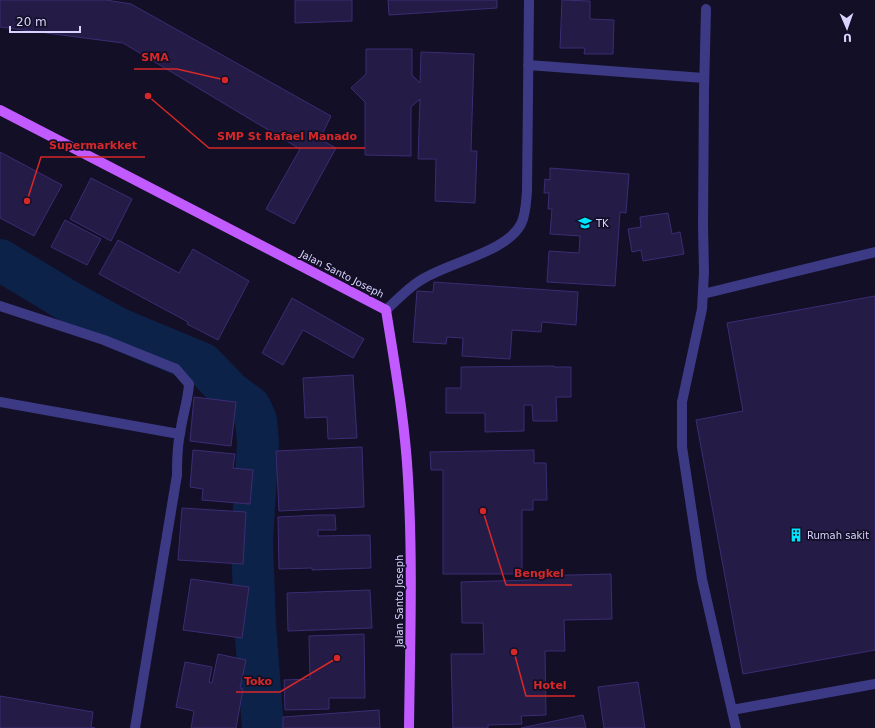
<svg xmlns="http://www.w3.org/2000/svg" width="875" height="728" font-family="'DejaVu Sans',sans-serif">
  <rect width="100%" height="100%" fill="#130f26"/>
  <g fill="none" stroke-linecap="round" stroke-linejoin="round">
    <path stroke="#0c2248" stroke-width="42" d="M0 260 73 304 119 329 203 364 231 393 250 407 256 420 258 443 252 541 255 625 263 728"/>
  </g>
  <path fill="#241b47" stroke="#3b2d73" d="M0 0H106L131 4 331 116 320 139 336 148 294 224 266 209 300 149 123 43 0 27Z
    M295 0H352V21L295 23Z
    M388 0H497V8L389 15Z
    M562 0 590 1V19L614 20 613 54H584L585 48H560Z
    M366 49H412V75L420 83 421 52 474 54 471 151H477L475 203 435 201 436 159H418L420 99 411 107V156L365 155V102L351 88 366 74Z
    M0 152 62 185 34 236 0 218Z
    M550 168 629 174 626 213 620 212 615 286 547 282 549 251 579 253 580 236 550 234 552 209H548L549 193H544L545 179 550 180Z
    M91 178 132 199 111 241 70 219Z
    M668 213 672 234 680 232 684 254 643 261 641 250 632 252 628 229 641 227 640 217Z
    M65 220 101 239 87 265 51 247Z
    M118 240 179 273 193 249 249 281 218 340 187 324 188 322 99 274Z
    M434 282 578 292 576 325 542 322 541 332 512 330 510 359 462 356 463 338 447 337 446 344 413 342 417 291 433 292Z
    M875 296V650L743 674 696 420 743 411 727 323Z
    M292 298 364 339 353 358 303 330 283 365 262 353Z
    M554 366V367H571V397H556L557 421H533L532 405H524V431L485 432V413H446V388H461V367Z
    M353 375 357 438 328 439 327 417 305 418 303 378Z
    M194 397 236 402 231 446 190 441Z
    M362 447 364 507 279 511 276 451Z
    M193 450 235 454 233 468 253 470 250 504 202 500 203 489 190 487Z
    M534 450V463H546L547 500H533V510H522V574H443V470H431L430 452Z
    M182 508 246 512 243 564 178 560Z
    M317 515H335L336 530H318V536L370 535 371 568 312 570V568L279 569 278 517Z
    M611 574 612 619 564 620 565 651H545L546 715 521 716 522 724 488 725V728H453L451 654H484L483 623H462L461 582 531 580V576Z
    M191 579 249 587 242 638 183 630Z
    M370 590 372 628 288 631 287 593Z
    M364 634 365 698H329V709L285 710 284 680 310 679 309 636Z
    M218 654 246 660 240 688 243 689 236 728H191L194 711 176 707 185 662 212 667 209 682 212 683Z
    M638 682 645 728H604L598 687Z
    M0 696 93 712 91 727 95 728H0Z
    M379 710 380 728H283V717Z
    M583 715 586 728H521Z"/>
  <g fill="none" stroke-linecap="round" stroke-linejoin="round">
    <path stroke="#3d3a85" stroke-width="10" d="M706 9 704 91 703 225 704 272 702 309 682 402V447L702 579 736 728
      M528 65 704 78
      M703 294 875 252
      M0 306 104 340 176 369 189 384C188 401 182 417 180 434 177 447 177 461 177 475L135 728
      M386 310C397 300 408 288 421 280 447 263 507 252 521 224 526 214 526 202 527 191L529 0
      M0 402 179 434
      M732 710 875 684"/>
    <path stroke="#c25bff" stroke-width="10" d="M0 110 386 310C395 366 405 422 408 478 413 562 410 645 409 728"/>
  </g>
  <defs>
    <g id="school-bare" transform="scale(1.08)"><path d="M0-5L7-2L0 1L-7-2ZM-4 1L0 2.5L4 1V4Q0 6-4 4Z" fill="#00e5ff" stroke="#130f26" stroke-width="2.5" paint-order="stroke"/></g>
    <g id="building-bare" transform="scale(1.08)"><path d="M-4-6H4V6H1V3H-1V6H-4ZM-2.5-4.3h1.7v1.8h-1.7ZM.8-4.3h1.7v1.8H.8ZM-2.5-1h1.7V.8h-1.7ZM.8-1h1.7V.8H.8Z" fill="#00e5ff" stroke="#130f26" stroke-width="2.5" paint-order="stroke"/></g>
  </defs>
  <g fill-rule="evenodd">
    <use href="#school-bare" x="585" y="223"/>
    <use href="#building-bare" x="796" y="535"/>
  </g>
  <g text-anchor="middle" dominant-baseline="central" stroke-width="3.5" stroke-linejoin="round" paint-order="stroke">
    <g font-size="10" fill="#d9d4ff" stroke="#130f26" text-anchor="start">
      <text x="596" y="223">TK</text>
      <text x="807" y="535">Rumah sakit</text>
    </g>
    <g font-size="10" fill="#d9d4ff" stroke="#130f26">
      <text transform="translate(342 274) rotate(27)">Jalan Santo Joseph</text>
      <text transform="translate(399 601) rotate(-90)">Jalan Santo Joseph</text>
    </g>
  </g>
  <path fill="none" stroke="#d62828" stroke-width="1.5" d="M225 80L177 69H134M148 96L209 148H365M27 201L41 157H145M483 511L506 585H572M337 658L280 692H236M514 652L526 696H575"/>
  <g fill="#d62828" stroke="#130f26" stroke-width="1.5">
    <circle cx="225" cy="80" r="4"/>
    <circle cx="148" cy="96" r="4"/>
    <circle cx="27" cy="201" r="4"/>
    <circle cx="483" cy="511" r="4"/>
    <circle cx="337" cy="658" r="4"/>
    <circle cx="514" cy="652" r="4"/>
  </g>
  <g font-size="11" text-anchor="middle" font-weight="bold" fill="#d62828" stroke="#130f26" stroke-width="3.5" stroke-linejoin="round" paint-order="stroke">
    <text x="155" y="61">SMA</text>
    <text x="287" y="140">SMP St Rafael Manado</text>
    <text x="93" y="149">Supermarkket</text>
    <text x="539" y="577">Bengkel</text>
    <text x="258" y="685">Toko</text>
    <text x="550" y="689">Hotel</text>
  </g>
  <g transform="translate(847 28) rotate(178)" stroke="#130f26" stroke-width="3" paint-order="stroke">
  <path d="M0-3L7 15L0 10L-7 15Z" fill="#d9d4ff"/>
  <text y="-6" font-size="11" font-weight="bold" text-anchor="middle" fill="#d9d4ff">U</text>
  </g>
  <path d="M10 26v6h70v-6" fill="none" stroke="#d9d4ff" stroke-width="2"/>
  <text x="16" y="26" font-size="12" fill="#d9d4ff" stroke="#130f26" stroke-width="3" paint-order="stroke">20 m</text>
</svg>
